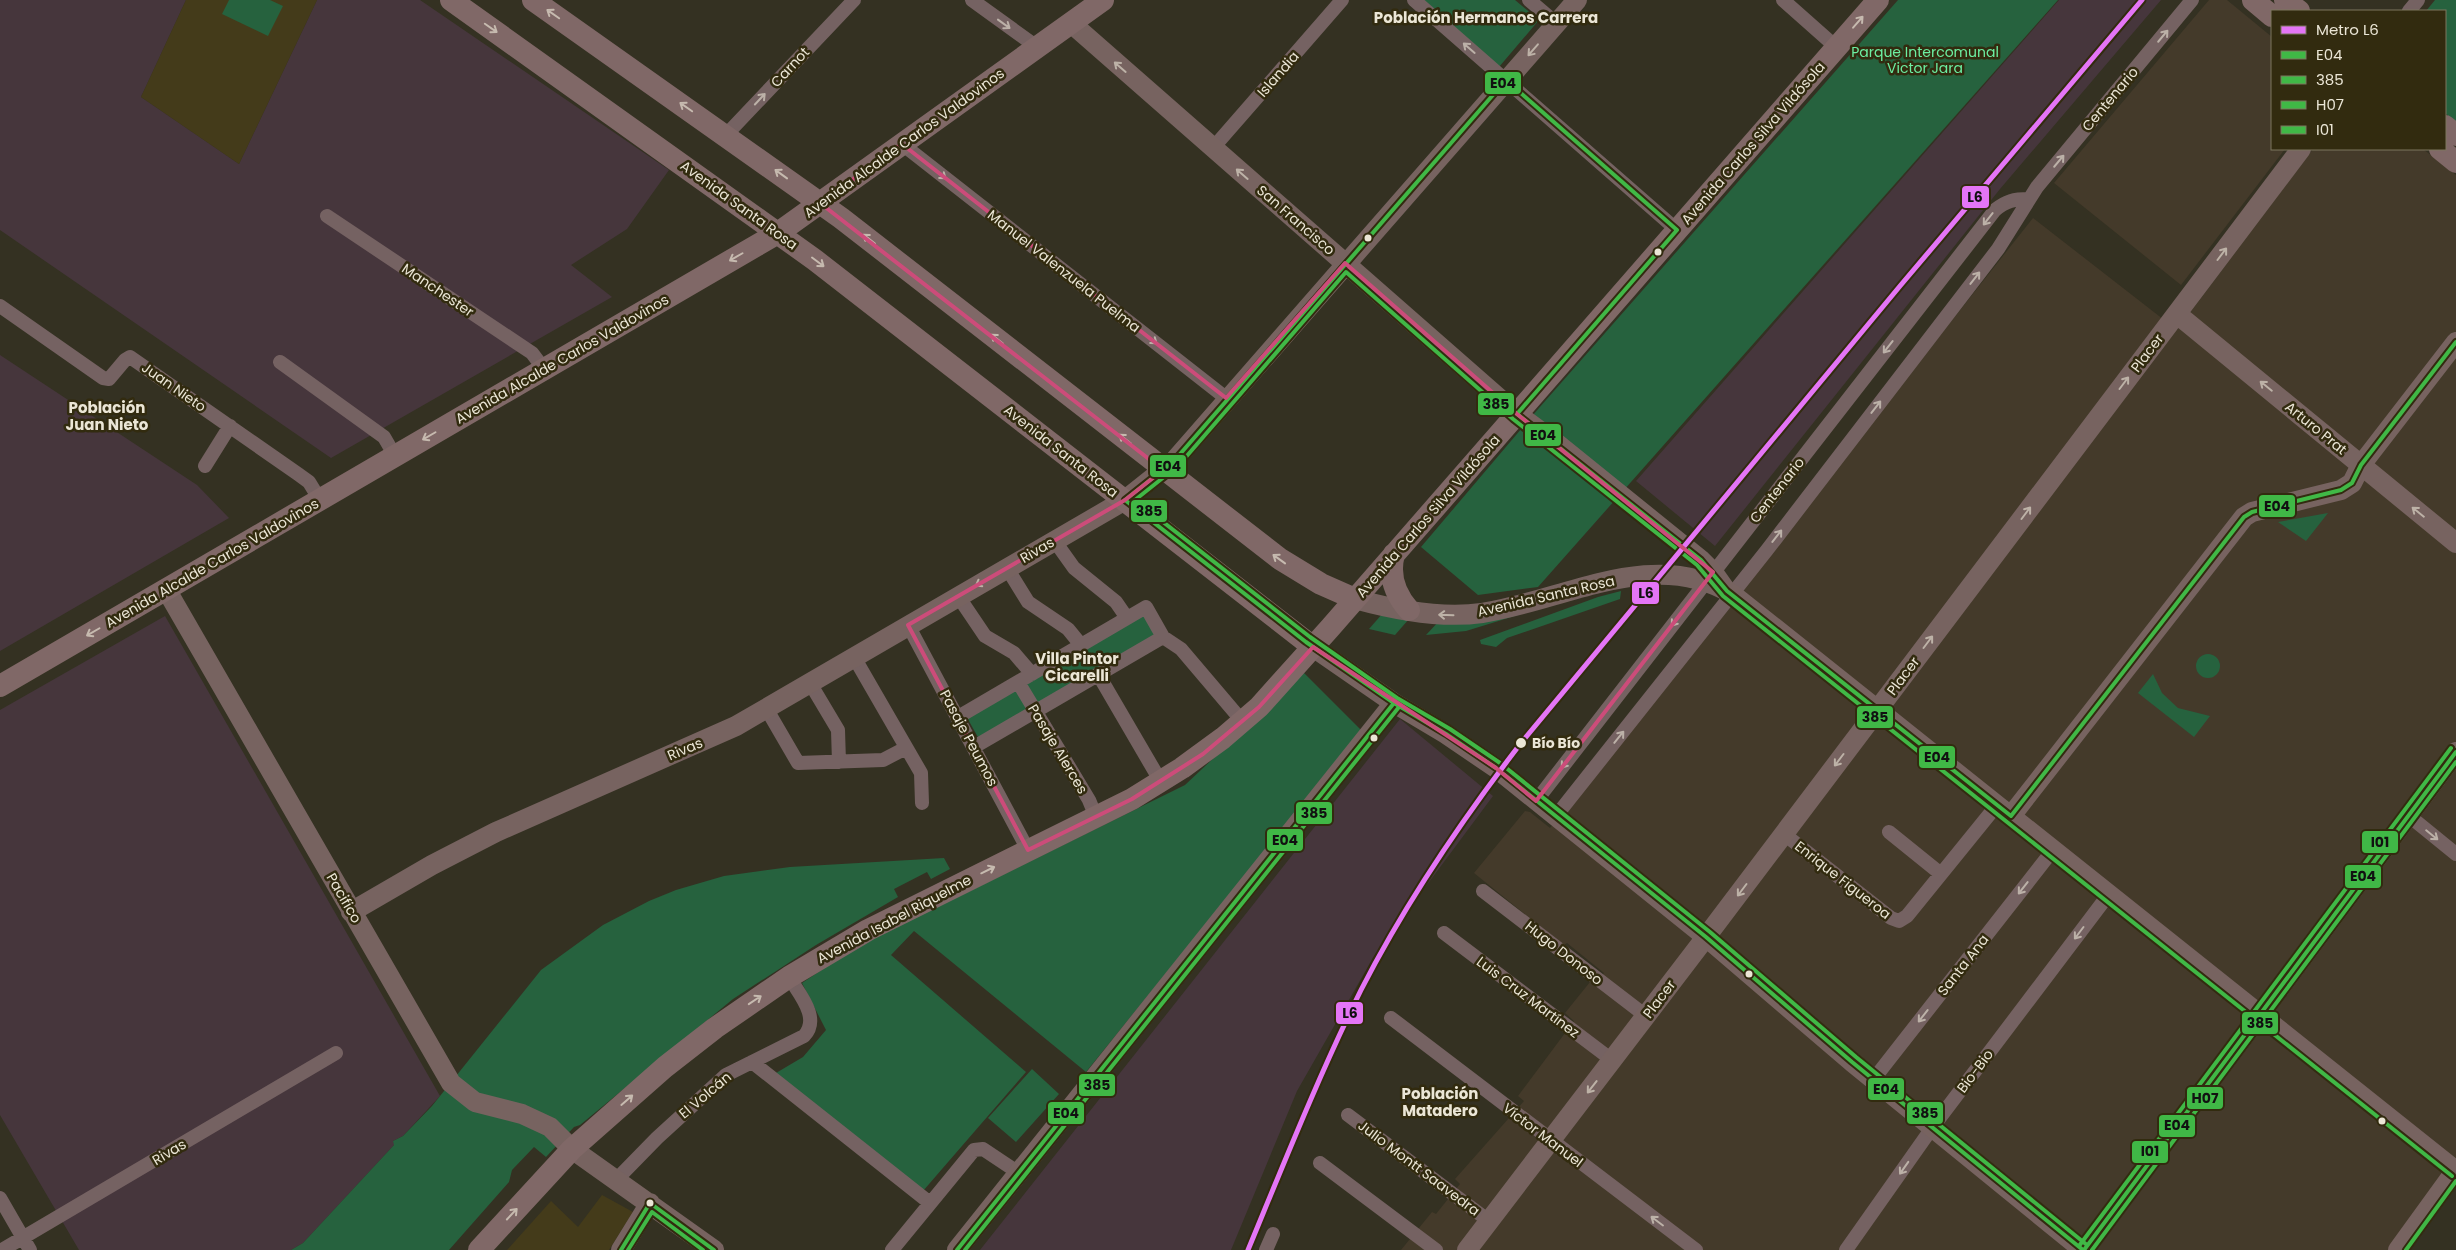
<svg xmlns="http://www.w3.org/2000/svg" width="2456" height="1250" font-family="Poppins,sans-serif">
  <rect width="100%" height="100%" fill="#343122"/>
  <path fill="#443a2a" d="M2209 0H2227L2272 37V149H2285L2181 285 2054 183Z
    M2313 149H2423L2456 175V1161L2391 1250H1401L1432 1212 1436 1214 1460 1184 1455 1179 1524 1101 1518 1096 1574 1021 1565 1013 1590 982 1594 985 1604 973 1567 943 1564 945 1547 932 1474 873 1525 811 1530 812 1550 828 2033 218 2177 330Z"/>
  <path fill="#46363c" d="M0 0H186L141 97 239 164 317 0H420L669 170 627 229 571 265 612 297 331 458 0 230Z
    M2059 0H2161L2000 189 1715 546 1636 481Z
    M0 355 197 485 229 518 0 651Z
    M165 616 440 1096 403 1136 393 1141 395 1144 303 1243 291 1250H79L0 1115V710Z
    M1400 719 1493 796 1374 956 1297 1091 1231 1250H980Z"/>
  <path fill="#443b1a" d="M186 0H317L239 164 141 97Z
    M602 1195 633 1212 609 1250H507L551 1201 578 1227Z"/>
  <path fill="#26623e" d="M229 0H270L283 6 268 36 222 14Z
    M1424 0H1515L1539 20 1499 67Z
    M1898 0H2058L1538 587 1478 595 1421 547 1539 408Z
    M2435 0H2456V122L2445 113V11H2426Z
    M2328 513 2306 541 2278 522Z
    M1621 591 1620 599 1507 638 1496 647 1481 644 1480 640 1598 597Z
    M1145 611 1159 635 979 739 965 714Z
    M1383 613 1409 619 1395 635 1369 629Z
    M1518 615 1466 631 1426 635 1440 620Z
    M2196 666a12 12 0 1 1 24 0a12 12 0 1 1-24 0Z
    M1304 673 1362 731 1086 1072 914 931 891 955 1026 1072 923 1191 776 1073 803 1057 826 1030 802 983 856 947 1185 785Z
    M2153 674 2162 693 2178 708 2210 716 2194 737 2138 693Z
    M944 858 950 869 931 879 927 872 894 889 898 897 816 945 733 999 580 1125 574 1127 546 1157 534 1147 512 1170 509 1182 449 1250H291L303 1243 394 1145 393 1141 403 1136 432 1106 541 970 603 925 649 901 676 890 724 876 790 867Z
    M1032 1069 1059 1094 1016 1142 988 1118Z"/>
  <g fill="none" stroke-linecap="round" stroke-linejoin="round">
    <path stroke="#756262" stroke-width="14" d="M972 0 1037 47
      M1414 0 1677 230
      M1529 0 1556 23
      M1783 0 1836 47
      M2409 11 2418 0
      M726 135 854 0
      M902 144 1226 398
      M1213 148 1342 0
      M327 216 532 353 544 369
      M0 306 103 378 109 379 125 360 130 357 298 474 309 482 320 500
      M280 362 384 437 395 456
      M205 466 230 426
      M1054 540 1074 568 1116 602 1127 618
      M1007 568 1028 602 1068 629 1081 645
      M958 596 985 636 1014 653 1032 674
      M908 625 1028 850
      M854 657 921 773 922 803
      M1098 674 1161 782
      M1018 682 1089 800 1096 817
      M810 683 838 730 839 762
      M766 708 798 763 883 760 906 748
      M958 717 1146 607 1163 637 1181 649 1243 722
      M974 747 1163 637
      M1536 801 1995 210C2006 201 2014 199 2029 199
      M2408 815 2456 854
      M1556 816 1767 550 1998 249 2037 187 2192 0
      M1889 832 1941 874
      M1784 834 1891 918 1899 921 1907 916 1997 805
      M1483 891 1646 1016
      M1444 933 1612 1060
      M1391 1018 1696 1250
      M752 1062 930 1203
      M1873 1080 2053 850
      M1348 1115 1489 1221
      M1320 1163 1436 1250
      M616 1180 657 1138 726 1075 804 1036C821 1018 799 994 789 977
      M0 1198 30 1250
      M2 1250 336 1053
      M892 1250 974 1150 983 1149 1019 1173
      M1266 1250 1273 1234
      M1846 1250 1932 1128 2109 894"/>
    <path stroke="#776360" stroke-width="20" d="M1071 23 1517 414 1555 442 1701 560 1713 572 1725 589
      M2177 314 2456 543
      M166 589 451 1083 475 1102 522 1114 550 1127 572 1149 714 1250
      M1355 599C1395 610 1440 619 1482 613 1563 601 1653 546 1732 594L2456 1171
      M1313 647 1394 703 1446 734 1496 768 1706 937 1852 1062 2083 1250
      M2011 816 2244 517 2252 512 2341 490 2352 483 2361 465 2456 342
      M351 912 432 865 496 832 736 726 1125 500 1174 461 1577 0
      M621 1250 650 1203
      M957 1250 1394 703
      M1467 1250 1706 937 2301 149
      M2084 1250 2456 752
      M2398 1250 2456 1170"/>
    <path stroke="#806867" stroke-width="22" d="M451 0 815 260 1313 647
      M533 0 841 218 1280 559 1321 584 1355 599
      M2253 0 2272 16
      M2285 0 2299 11
      M2445 126 2456 135
      M2440 149 2456 162
      M1394 554C1388 576 1395 594 1409 610
      M0 686 778 233 1103 0
      M479 1250 572 1149 665 1067 715 1028 789 977 868 930 1132 799 1182 768 1223 738 1259 707 1330 628 1878 0"/>
    <g stroke="#322b0f" stroke-width="8">
      <path id="bus-1" d="M621 1250 650 1203 714 1250
        M957 1250 1394 703
        M2083 1250 1852 1062 1706 937 1496 768 1446 734 1394 703 1306 642 1125 500 1174 461 1506 80 1677 230 1517 414 1701 560 1727 591 2011 816 2244 517 2252 512 2341 490 2352 483 2361 465 2456 342
        M2084 1250 2456 752"/>
    </g>
    <g stroke="#322b0f" stroke-width="8">
      <path id="bus-2" d="M2087 1245 1856 1057 1710 932 1500 763 1450 729 1397 698 1310 637 1135 500 1179 465 1346 272 1513 419 1697 565 1723 596 2452 1176
        M628 1250 652 1212 703 1250
        M965 1250 1399 707"/>
    </g>
    <g stroke="#322b0f" stroke-width="8">
      <path id="bus-3" d="M2092 1250 2456 762
        M2406 1250 2456 1181"/>
    </g>
    <g stroke="#322b0f" stroke-width="8">
      <path id="bus-4" d="M2079 1246 2451 748"/>
    </g>
    <use href="#bus-1" stroke="#40b846" stroke-width="4"/>
    <use href="#bus-2" stroke="#40b846" stroke-width="4"/>
    <use href="#bus-3" stroke="#40b846" stroke-width="4"/>
    <use href="#bus-4" stroke="#40b846" stroke-width="4"/>
    <g stroke="#322b0f" stroke-width="9">
      <path id="metro-1" d="M1248 1250C1284 1163 1319 1075 1361 990 1406 902 1461 821 1521 743L1900 286 2142 0"/>
    </g>
    <use href="#metro-1" stroke="#e475f6" stroke-width="5"/>
  </g>
  <defs><path id="oneway-shaft" d="M-6 0H5M1.5-3L5.5 0L1.5 3" fill="none" stroke-width="1.6" stroke-linecap="round" stroke-linejoin="round" transform="scale(1.25)"/></defs>
  <g stroke="#c6baaf">
    <use href="#oneway-shaft" transform="translate(553 14) rotate(-145)"/>
    <use href="#oneway-shaft" transform="translate(1858 22) rotate(-49)"/>
    <use href="#oneway-shaft" transform="translate(491 28) rotate(35)"/>
    <use href="#oneway-shaft" transform="translate(686 107) rotate(-145)"/>
    <use href="#oneway-shaft" transform="translate(781 174) rotate(-144)"/>
    <use href="#oneway-shaft" transform="translate(869 239) rotate(-142)"/>
    <use href="#oneway-shaft" transform="translate(736 257) rotate(150)"/>
    <use href="#oneway-shaft" transform="translate(818 262) rotate(37)"/>
    <use href="#oneway-shaft" transform="translate(997 339) rotate(-142)"/>
    <use href="#oneway-shaft" transform="translate(429 436) rotate(150)"/>
    <use href="#oneway-shaft" transform="translate(1125 439) rotate(-142)"/>
    <use href="#oneway-shaft" transform="translate(1279 559) rotate(-144)"/>
    <use href="#oneway-shaft" transform="translate(93 632) rotate(150)"/>
    <use href="#oneway-shaft" transform="translate(988 870) rotate(-26)"/>
    <use href="#oneway-shaft" transform="translate(755 1000) rotate(-34)"/>
    <use href="#oneway-shaft" transform="translate(627 1100) rotate(-41)"/>
    <use href="#oneway-shaft" transform="translate(512 1214) rotate(-47)"/>
  </g>
  <g stroke="#bcb1a8">
    <use href="#oneway-shaft" transform="translate(1004 24) rotate(36)"/>
    <use href="#oneway-shaft" transform="translate(2163 36) rotate(-50)"/>
    <use href="#oneway-shaft" transform="translate(1469 48) rotate(-139)"/>
    <use href="#oneway-shaft" transform="translate(760 99) rotate(-47)"/>
    <use href="#oneway-shaft" transform="translate(2059 161) rotate(-50)"/>
    <use href="#oneway-shaft" transform="translate(940 174) rotate(38)"/>
    <use href="#oneway-shaft" transform="translate(1988 219) rotate(128)"/>
    <use href="#oneway-shaft" transform="translate(1975 278) rotate(-52)"/>
    <use href="#oneway-shaft" transform="translate(1151 339) rotate(38)"/>
    <use href="#oneway-shaft" transform="translate(1888 347) rotate(128)"/>
    <use href="#oneway-shaft" transform="translate(1876 407) rotate(-52)"/>
    <use href="#oneway-shaft" transform="translate(1777 536) rotate(-52)"/>
    <use href="#oneway-shaft" transform="translate(1676 620) rotate(128)"/>
    <use href="#oneway-shaft" transform="translate(1619 737) rotate(-51)"/>
    <use href="#oneway-shaft" transform="translate(1566 762) rotate(128)"/>
    <use href="#oneway-shaft" transform="translate(2432 835) rotate(39)"/>
    <use href="#oneway-shaft" transform="translate(2023 888) rotate(128)"/>
    <use href="#oneway-shaft" transform="translate(2079 933) rotate(127)"/>
    <use href="#oneway-shaft" transform="translate(1923 1016) rotate(128)"/>
    <use href="#oneway-shaft" transform="translate(1904 1168) rotate(125)"/>
    <use href="#oneway-shaft" transform="translate(1657 1221) rotate(-143)"/>
  </g>
  <g stroke="#bdb2a7">
    <use href="#oneway-shaft" transform="translate(1533 50) rotate(131)"/>
    <use href="#oneway-shaft" transform="translate(1120 67) rotate(-139)"/>
    <use href="#oneway-shaft" transform="translate(1242 174) rotate(-139)"/>
    <use href="#oneway-shaft" transform="translate(2222 254) rotate(-53)"/>
    <use href="#oneway-shaft" transform="translate(2124 383) rotate(-53)"/>
    <use href="#oneway-shaft" transform="translate(2266 386) rotate(-141)"/>
    <use href="#oneway-shaft" transform="translate(2418 512) rotate(-141)"/>
    <use href="#oneway-shaft" transform="translate(2026 513) rotate(-53)"/>
    <use href="#oneway-shaft" transform="translate(982 582) rotate(150)"/>
    <use href="#oneway-shaft" transform="translate(1446 615) rotate(-178)"/>
    <use href="#oneway-shaft" transform="translate(1928 642) rotate(-53)"/>
    <use href="#oneway-shaft" transform="translate(1839 760) rotate(127)"/>
    <use href="#oneway-shaft" transform="translate(1742 890) rotate(127)"/>
    <use href="#oneway-shaft" transform="translate(1592 1087) rotate(128)"/>
  </g>
  <path fill="none" stroke="#cc4c7a" stroke-width="4" stroke-linejoin="round" d="M902 144 1226 398 1345 263 1517 414 1713 572 1536 801 1496 768 1313 647 1259 707 1203 754 1132 799 1028 850 908 625 1125 500 1163 470 820 203Z"/>
  <g fill="#ebe6d6" stroke="#322b0f" stroke-width="2">
    <circle cx="1368" cy="238" r="4.5"/>
    <circle cx="1658" cy="252" r="4.5"/>
    <circle cx="1374" cy="738" r="4.5"/>
    <circle cx="1521" cy="743" r="6"/>
    <circle cx="1749" cy="974" r="4.5"/>
    <circle cx="2382" cy="1121" r="4.5"/>
    <circle cx="650" cy="1203" r="4.5"/>
  </g>
  <g text-anchor="middle" dominant-baseline="central" stroke-width="5" stroke-linejoin="round" paint-order="stroke">
    <g font-size="14" fill="#6cefa2" stroke="#322b0f">
      <text x="1925" y="52">Parque Intercomunal<tspan x="1925" dy="16">Victor Jara</tspan></text>
    </g>
    <g font-size="14" fill="#ebe6d6" stroke="#322b0f">
      <text transform="translate(790 67) rotate(-47)">Carnot</text>
      <text transform="translate(1278 74) rotate(-49)">Islandia</text>
      <text transform="translate(2110 99) rotate(-50)">Centenario</text>
      <text transform="translate(904 143) rotate(-36)">Avenida Alcalde Carlos Valdovinos</text>
      <text transform="translate(1753 143) rotate(-49)">Avenida Carlos Silva Vildósola</text>
      <text transform="translate(739 205) rotate(36)">Avenida Santa Rosa</text>
      <text transform="translate(1296 220) rotate(41)">San Francisco</text>
      <text transform="translate(1064 271) rotate(38)">Manuel Valenzuela Puelma</text>
      <text transform="translate(438 290) rotate(34)">Manchester</text>
      <text transform="translate(2147 353) rotate(-53)">Placer</text>
      <text transform="translate(562 359) rotate(-30)">Avenida Alcalde Carlos Valdovinos</text>
      <text transform="translate(174 387) rotate(35)">Juan Nieto</text>
      <text transform="translate(2316 428) rotate(39)">Arturo Prat</text>
      <text transform="translate(1061 451) rotate(38)">Avenida Santa Rosa</text>
      <text transform="translate(1777 490) rotate(-52)">Centenario</text>
      <text transform="translate(1428 516) rotate(-49)">Avenida Carlos Silva Vildósola</text>
      <text transform="translate(1037 550) rotate(-30)">Rivas</text>
      <text transform="translate(212 563) rotate(-30)">Avenida Alcalde Carlos Valdovinos</text>
      <text transform="translate(1546 596) rotate(-13)">Avenida Santa Rosa</text>
      <text transform="translate(1903 676) rotate(-53)">Placer</text>
      <text transform="translate(969 738) rotate(62)">Pasaje Peumos</text>
      <text transform="translate(685 749) rotate(-23)">Rivas</text>
      <text transform="translate(1058 749) rotate(59)">Pasaje Alerces</text>
      <text transform="translate(1843 880) rotate(38)">Enrique Figueroa</text>
      <text transform="translate(344 898) rotate(60)">Pacifico</text>
      <text transform="translate(894 919) rotate(-28)">Avenida Isabel Riquelme</text>
      <text transform="translate(1564 953) rotate(38)">Hugo Donoso</text>
      <text transform="translate(1963 965) rotate(-52)">Santa Ana</text>
      <text transform="translate(1528 997) rotate(37)">Luis Cruz Martínez</text>
      <text transform="translate(1659 999) rotate(-53)">Placer</text>
      <text transform="translate(1975 1071) rotate(-53)">Bio-Bio</text>
      <text transform="translate(705 1095) rotate(-40)">El Volcán</text>
      <text transform="translate(1543 1135) rotate(37)">Víctor Manuel</text>
      <text transform="translate(169 1152) rotate(-31)">Rivas</text>
      <text transform="translate(1419 1168) rotate(37)">Julio Montt Saavedra</text>
    </g>
    <g font-size="14" font-weight="bold" fill="#ebe6d6" stroke="#322b0f" text-anchor="start">
      <text x="1532" y="743">Bío Bío</text>
    </g>
    <g font-size="15" font-weight="bold" fill="#ebe6d6" stroke="#322b0f">
      <text x="1486" y="17">Población Hermanos Carrera</text>
      <text x="107" y="407">Población<tspan x="107" dy="17">Juan Nieto</tspan></text>
      <text x="1077" y="658">Villa Pintor<tspan x="1077" dy="17">Cicarelli</tspan></text>
      <text x="1440" y="1093">Población<tspan x="1440" dy="17">Matadero</tspan></text>
    </g>
  </g>
  <g stroke="#322b0f" stroke-width="2">
    <rect x="1484" y="71" width="38" height="24" rx="5" fill="#40b846"/>
    <rect x="1961" y="185" width="29" height="24" rx="5" fill="#e475f6"/>
    <rect x="1477" y="392" width="38" height="24" rx="5" fill="#40b846"/>
    <rect x="1524" y="423" width="38" height="24" rx="5" fill="#40b846"/>
    <rect x="1149" y="454" width="38" height="24" rx="5" fill="#40b846"/>
    <rect x="2258" y="494" width="38" height="24" rx="5" fill="#40b846"/>
    <rect x="1130" y="499" width="38" height="24" rx="5" fill="#40b846"/>
    <rect x="1631" y="581" width="29" height="24" rx="5" fill="#e475f6"/>
    <rect x="1856" y="705" width="38" height="24" rx="5" fill="#40b846"/>
    <rect x="1918" y="745" width="38" height="24" rx="5" fill="#40b846"/>
    <rect x="1295" y="801" width="38" height="24" rx="5" fill="#40b846"/>
    <rect x="1266" y="828" width="38" height="24" rx="5" fill="#40b846"/>
    <rect x="2361" y="830" width="38" height="24" rx="5" fill="#40b846"/>
    <rect x="2344" y="864" width="38" height="25" rx="5" fill="#40b846"/>
    <rect x="1335" y="1001" width="29" height="24" rx="5" fill="#e475f6"/>
    <rect x="2241" y="1011" width="38" height="24" rx="5" fill="#40b846"/>
    <rect x="1078" y="1073" width="38" height="24" rx="5" fill="#40b846"/>
    <rect x="1867" y="1077" width="38" height="24" rx="5" fill="#40b846"/>
    <rect x="2186" y="1086" width="38" height="24" rx="5" fill="#40b846"/>
    <rect x="1047" y="1101" width="38" height="24" rx="5" fill="#40b846"/>
    <rect x="1906" y="1101" width="38" height="24" rx="5" fill="#40b846"/>
    <rect x="2158" y="1114" width="38" height="24" rx="5" fill="#40b846"/>
    <rect x="2131" y="1140" width="38" height="24" rx="5" fill="#40b846"/>
  </g>
  <g font-size="14" text-anchor="middle" font-weight="bold" fill="#111">
    <text x="1503" y="88">E04</text>
    <text x="1975" y="202">L6</text>
    <text x="1496" y="409">385</text>
    <text x="1543" y="440">E04</text>
    <text x="1168" y="471">E04</text>
    <text x="2277" y="511">E04</text>
    <text x="1149" y="516">385</text>
    <text x="1646" y="598">L6</text>
    <text x="1875" y="722">385</text>
    <text x="1937" y="762">E04</text>
    <text x="1314" y="818">385</text>
    <text x="1285" y="845">E04</text>
    <text x="2380" y="847">I01</text>
    <text x="2363" y="881">E04</text>
    <text x="1350" y="1018">L6</text>
    <text x="2260" y="1028">385</text>
    <text x="1097" y="1090">385</text>
    <text x="1886" y="1094">E04</text>
    <text x="2205" y="1103">H07</text>
    <text x="1066" y="1118">E04</text>
    <text x="1925" y="1118">385</text>
    <text x="2177" y="1130">E04</text>
    <text x="2150" y="1156">I01</text>
  </g>
  <rect x="2271" y="10" width="175" height="140" fill="#322b0f" stroke="#7c765f"/>
  <rect x="2281" y="26" width="25" height="8" fill="#e475f6" stroke="#7c765f"/>
  <text x="2316" y="35" font-size="15" fill="#ebe6d6">Metro L6</text>
  <rect x="2281" y="51" width="25" height="8" fill="#40b846" stroke="#7c765f"/>
  <text x="2316" y="60" font-size="15" fill="#ebe6d6">E04</text>
  <rect x="2281" y="76" width="25" height="8" fill="#40b846" stroke="#7c765f"/>
  <text x="2316" y="85" font-size="15" fill="#ebe6d6">385</text>
  <rect x="2281" y="101" width="25" height="8" fill="#40b846" stroke="#7c765f"/>
  <text x="2316" y="110" font-size="15" fill="#ebe6d6">H07</text>
  <rect x="2281" y="126" width="25" height="8" fill="#40b846" stroke="#7c765f"/>
  <text x="2316" y="135" font-size="15" fill="#ebe6d6">I01</text>
</svg>
